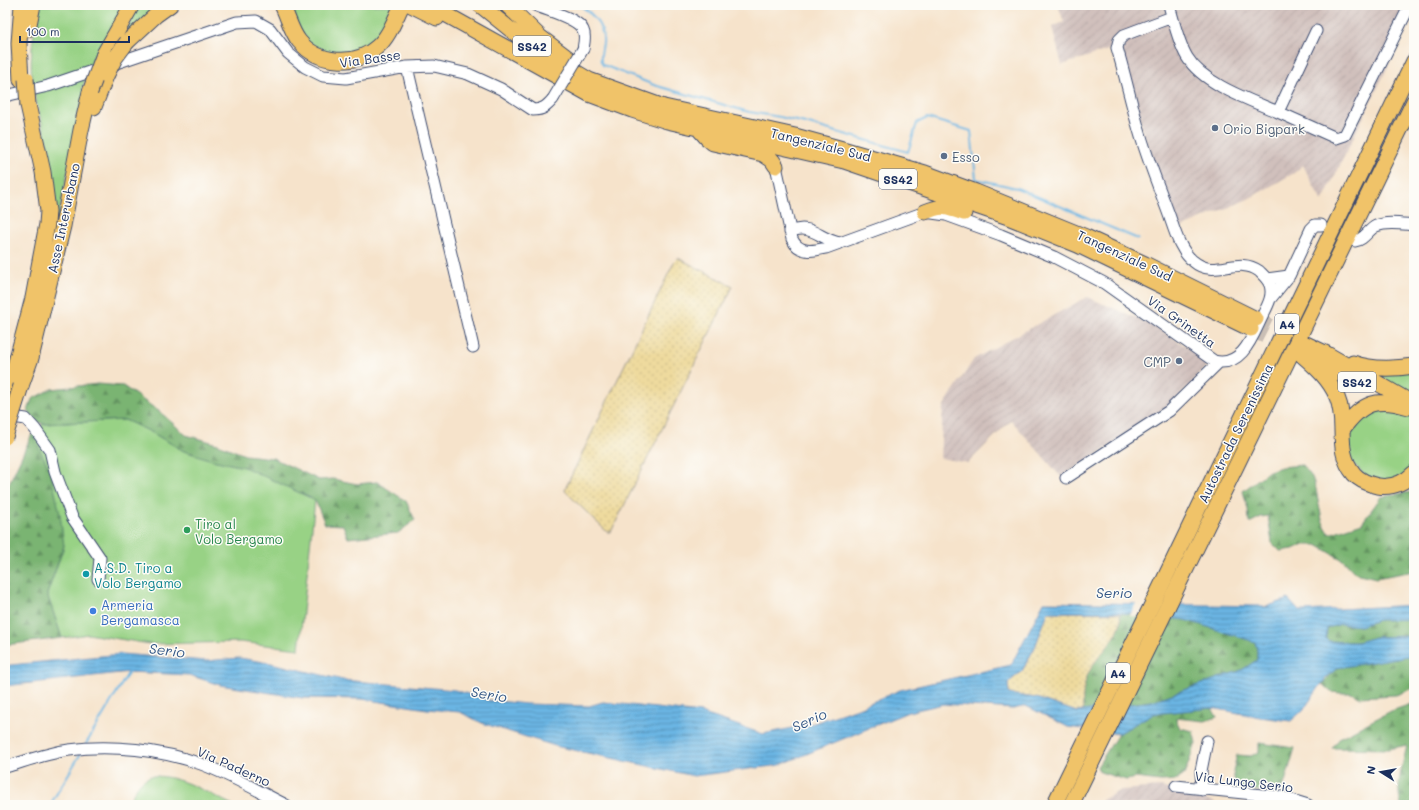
<svg xmlns="http://www.w3.org/2000/svg" width="1419" height="810" font-family="Mali,sans-serif">
  <defs>
    <pattern id="industrial-furrows" width="10" height="10" patternUnits="userSpaceOnUse"><rect width="10" height="10" fill="#d0c0bc"/><path d="M-1 1l2-2M0 10L10 0M9 11l2-2" fill="none" stroke="#b2a5a4"/></pattern>
    <pattern id="forest-firs" width="22" height="20" patternUnits="userSpaceOnUse"><rect width="22" height="20" fill="#7ab472"/><path d="M5 1l3.5 6h-7zM16 11l3.5 6h-7z" fill="#639361"/></pattern>
    <pattern id="sand-dots" width="8" height="8" patternUnits="userSpaceOnUse"><rect width="8" height="8" fill="#eeda9e"/><path d="M2 2h.1M6 6h.1" fill="none" stroke="#ccbb8a" stroke-width="1.8" stroke-linecap="round"/></pattern>
    <pattern id="water-rules" width="6" height="5" patternUnits="userSpaceOnUse"><rect width="6" height="5" fill="#6ab5e3"/><path d="M0 2.5h6" fill="none" stroke="#5694bb"/></pattern>
  </defs>
  <rect width="100%" height="100%" fill="#fdfcf7"/>
  <filter id="ink" filterUnits="userSpaceOnUse"><feTurbulence type="fractalNoise" baseFrequency=".025" numOctaves="2"/><feDisplacementMap in="SourceGraphic" scale="8" xChannelSelector="R" yChannelSelector="G"/><feConvolveMatrix kernelMatrix="1 2 1 2 8 2 1 2 1" color-interpolation-filters="sRGB"/></filter>
  <filter id="wash" filterUnits="userSpaceOnUse"><feTurbulence type="fractalNoise" baseFrequency=".012" numOctaves="4" result="noise"/><feDisplacementMap in="SourceGraphic" scale="16" xChannelSelector="R" yChannelSelector="G"/><feGaussianBlur stdDeviation="0.9" result="paint"/><feColorMatrix in="noise" values="0 0 0 0 0 0 0 0 0 0 0 0 0 0 0 0 0 1.4 0 .05"/><feComposite in="paint" operator="in"/></filter>
  <g filter="url(#wash)">
    <rect width="100%" height="100%" fill="#f6e3cb"/>
    <path fill="url(#industrial-furrows)" d="M1058 5H1414V13L1322 202 1303 165 1294 173 1248 199 1178 229 1143 130 1120 46 1062 65 1052 27 1064 22Z
      M1087 297 1151 324 1210 362 1166 411 1061 477 1011 420 968 463 940 458 943 407 974 359Z
      M1160 787 1192 794 1214 802 1217 805H1097L1102 800 1121 790Z"/>
    <path fill="#98d285" stroke="#5a8072" d="M40 5H129L99 55H94L82 89 85 90 50 256C53 235 57 214 54 192 53 175 50 157 46 141 42 121 35 101 32 81 29 55 34 30 40 5Z
      M139 5H161L119 45 137 8Z
      M296 5H393L395 6 377 39 367 47 351 53 339 54 328 52 313 46 302 37 294 14Z
      M1414 371V399L1374 372Z
      M1403 409 1414 414V465L1403 477 1384 481 1365 476 1349 459 1348 431 1364 411Z
      M125 420 149 431 184 451 213 460 248 468 315 500 299 649 240 642 150 644 88 634 62 638 47 594 64 546 32 434 43 424Z
      M151 776C180 775 207 793 233 805H128C134 793 137 781 151 776Z"/>
    <path fill="url(#forest-firs)" stroke="#4a7268" d="M98 384 123 386 160 412 186 435 218 444 245 455 273 458 319 480 333 479 357 484 377 482 406 501 415 520 398 533 348 538 343 525 325 524 315 500 244 467 212 460 184 451 149 431 125 420 43 424 36 421 28 411 32 399 51 389Z
      M32 434 50 470 60 514 64 546 47 594 62 638 5 645V492Z
      M1302 465 1312 477 1316 489 1322 520 1329 534 1362 523 1381 497 1403 493 1414 492V571L1376 578 1355 573 1343 560 1317 545H1302L1293 549 1280 551 1272 543 1268 516 1261 517 1249 523 1248 509 1243 491 1269 471 1281 467Z
      M1120 613 1186 620 1255 642 1257 650V660L1242 670 1152 701 1083 711C1082 698 1083 684 1089 672 1097 656 1115 642 1120 625 1121 622 1120 616 1120 613Z
      M1414 619V636L1375 637 1358 642H1346L1329 641 1326 639 1327 628 1341 624 1360 626 1378 620Z
      M1414 655V688L1396 695 1359 697 1351 693H1340L1331 692 1322 684 1337 668Z
      M1414 703V805H1401C1395 785 1403 765 1407 745L1389 749 1332 748 1341 737 1391 711Z
      M1212 708 1217 717 1205 721 1175 718 1180 728 1193 731 1196 743 1184 775 1177 780 1161 781 1135 778 1126 780 1100 772 1097 767 1118 734 1152 714Z
      M1259 743 1295 748 1282 792 1236 789 1233 771 1237 755 1251 756 1259 752Z"/>
    <path fill="url(#sand-dots)" stroke="#84847e" d="M678 258 733 286 611 532H607L565 491 566 487 674 262Z
      M1048 612 1120 613C1120 616 1121 622 1120 625 1115 642 1097 656 1089 672 1083 684 1082 698 1083 711L1077 712 1036 698 1009 694 1008 683 1022 671 1035 647Z"/>
    <path fill="url(#water-rules)" stroke="#4272a0" fill-rule="evenodd" d="M1288 599 1299 611H1303L1414 605V619L1378 620 1360 626 1341 624 1327 628 1326 639 1329 641 1346 642H1358L1375 637 1414 636V655L1337 668 1325 679 1304 709 1291 721 1260 717 1212 708 1152 714 1118 734 1068 727 1026 706 1013 709 943 704 908 712 780 765 694 776 555 746 482 723 460 712 427 709 362 699 303 698 220 685 189 675 129 672 5 686V666L11 665 121 654 206 661 239 658 271 663 343 680 455 690 487 700 526 704 589 706 603 702 701 713 763 734 808 725 858 708 900 690 1011 665 1044 602 1263 606 1266 607ZM1048 612H1114L1186 620 1255 642 1257 650V660L1242 670 1152 701 1077 712 1036 698 1009 694 1008 683 1022 671 1035 647Z"/>
    <path fill="#f6e3cb" d="M1137 601 1176 602 1167 620 1130 616Z"/>
    <g fill="none" stroke-linecap="round" stroke-linejoin="round">
      <path stroke="#6ab5e3" stroke-width="2" d="M579 5C592 12 605 28 603 43 602 50 600 56 601 62L603 65 654 85 703 99 749 112 780 117 805 123 908 152 917 123 927 118 971 131 976 179 1017 188 1138 239
        M86 744 130 670
        M50 805 81 753"/>
    </g>
  </g>
  <g filter="url(#ink)">
    <g fill="none" stroke-linecap="round" stroke-linejoin="round">
      <path stroke="#cabfb5" stroke-width="15" stroke-dasharray="15 8" stroke-linecap="butt" d="M1256 319 1294 338
        M1251 329 1302 355"/>
      <g stroke="#3c4a6e" stroke-width="13">
        <path id="minor" d="M535 5C548 11 578 18 583 30 586 36 584 43 583 49
          M1169 5C1174 22 1178 42 1187 57 1203 84 1250 100 1278 112L1316 31
          M407 67 473 347
          M5 96 48 86 237 22 256 21 270 29 288 53 305 67 323 76 346 78 407 67 434 66 468 74 501 89 533 110C543 110 547 106 553 99
          M1278 112 1336 138 1345 135 1410 5
          M776 166 792 239C799 254 813 251 826 248L925 212 946 215 1001 235 1054 257 1104 283 1214 361C1241 368 1252 338 1261 319 1266 308 1274 297 1270 285 1268 279 1263 275 1259 271 1237 255 1215 280 1193 261 1179 250 1174 228 1168 212 1158 185 1147 158 1139 130 1131 103 1125 75 1117 48L1119 40 1124 35 1172 17
          M790 232C811 222 820 240 840 243
          M1355 241C1364 240 1368 230 1376 226 1387 221 1402 224 1414 225
          M1289 276 1311 229 1315 225H1321
          M1267 279 1289 276 1271 298
          M6 416 26 419 35 429 50 450 55 472 72 517 100 558 98 579
          M1066 478 1169 411 1219 362
          M5 767C26 761 48 753 69 750 111 744 162 750 201 764 231 775 258 791 286 805
          M1176 786 1282 797 1308 805
          M1202 790 1201 771 1207 741"/>
      </g>
      <g stroke="#3c4a6e" stroke-width="17">
        <path id="highway" d="M282 5C288 17 291 31 299 41 318 64 355 67 377 47 389 37 395 19 402 5
          M411 5 437 18
          M429 5 589 94 632 110 667 121 844 161 1008 217 1078 245 1251 329
          M480 5 521 38 542 52 589 80 664 107 795 136 839 148 925 173 976 192 1086 237 1145 264 1256 319
          M507 5 540 37 569 59
          M28 29 33 5
          M127 42 156 15 170 5
          M104 54 132 5
          M21 80 19 43 22 5
          M94 107 106 76
          M699 129 707 138 713 143 763 154 772 160 776 166
          M925 212C944 204 945 207 964 213
          M1306 344 1327 354 1414 404
          M1302 355C1316 367 1330 380 1337 397 1348 423 1334 450 1354 474 1359 480 1369 484 1378 486 1392 488 1404 483 1414 473
          M1315 362 1357 382
          M1353 363C1372 370 1394 369 1414 366
          M21 386 31 358 63 226 81 130 90 92
          M5 404 33 298 47 224 48 211 43 172 28 105
          M1342 430C1362 402 1377 397 1409 407
          M1054 805 1161 586 1414 61
          M1071 805 1414 101"/>
      </g>
      <use href="#minor" stroke="#fff" stroke-width="11"/>
      <use href="#highway" stroke="#f0c369" stroke-width="15"/>
      <g stroke="#3c4a6e" stroke-width="13" stroke-linecap="butt">
        <path id="minor-bridge" d="M553 99 583 49"/>
      </g>
      <g stroke="#3c4a6e" stroke-width="17" stroke-linecap="butt">
        <path id="highway-bridge" d="M106 76 115 58 127 42
          M26 79 28 105
          M90 92 104 54
          M5 437 21 386"/>
      </g>
      <use href="#minor-bridge" stroke="#fff" stroke-width="11"/>
      <use href="#highway-bridge" stroke="#f0c369" stroke-width="15"/>
    </g>
  </g>
  <g fill="#5c6f8a" stroke="#fdfcf7" stroke-width="1.5">
    <circle cx="1215" cy="128" r="4"/>
    <circle cx="944" cy="156" r="4"/>
    <circle cx="1179" cy="361" r="4"/>
  </g>
  <circle fill="#2e9e5b" stroke="#fdfcf7" stroke-width="1.5" cx="187" cy="530" r="4"/>
  <circle fill="#0f9aa8" stroke="#fdfcf7" stroke-width="1.5" cx="86" cy="574" r="4"/>
  <circle fill="#3f7fe0" stroke="#fdfcf7" stroke-width="1.5" cx="93" cy="611" r="4"/>
  <g text-anchor="middle" dominant-baseline="central" stroke-width="3" stroke-linejoin="round" paint-order="stroke">
    <g fill="#fdfcf7" stroke="#5f6c8c" stroke-width="1">
      <rect x="513" y="36" width="38" height="20" rx="3"/>
      <rect x="879" y="169" width="38" height="20" rx="3"/>
      <rect x="1275" y="314" width="24" height="20" rx="3"/>
      <rect x="1338" y="372" width="38" height="20" rx="3"/>
      <rect x="1106" y="663" width="24" height="20" rx="3"/>
    </g>
    <g font-size="12" font-weight="bold" fill="#1b2f5e">
      <text x="532" y="46">SS42</text>
      <text x="898" y="179">SS42</text>
      <text x="1287" y="324">A4</text>
      <text x="1357" y="382">SS42</text>
      <text x="1118" y="673">A4</text>
    </g>
    <g font-size="13" fill="#1b2f5e" stroke="#fdfcf7">
      <text transform="translate(370 58) rotate(-8)">Via Basse</text>
      <text transform="translate(821 144) rotate(14)">Tangenziale Sud</text>
      <text transform="translate(63 218) rotate(-78)">Asse Interurbano</text>
      <text transform="translate(1125 255) rotate(25)">Tangenziale Sud</text>
      <text transform="translate(1182 321) rotate(35)">Via Grinetta</text>
      <text transform="translate(1235 433) rotate(-64)">Autostrada Serenissima</text>
      <text transform="translate(234 766) rotate(24)">Via Paderno</text>
      <text transform="translate(1244 781) rotate(7)">Via Lungo Serio</text>
    </g>
    <g font-size="13" fill="#4e5e75" stroke="#fdfcf7" text-anchor="start">
      <text x="1223" y="128">Orio Bigpark</text>
      <text x="952" y="156">Esso</text>
      <text x="1171" y="361" text-anchor="end">CMP</text>
    </g>
    <g font-size="13" fill="#27864d" stroke="#fdfcf7" text-anchor="start">
      <text x="195" y="523">Tiro al<tspan x="195" dy="15">Volo Bergamo</tspan></text>
    </g>
    <g font-size="13" fill="#0d838f" stroke="#fdfcf7" text-anchor="start">
      <text x="94" y="567">A.S.D. Tiro a<tspan x="94" dy="15">Volo Bergamo</tspan></text>
    </g>
    <g font-size="13" fill="#366cbe" stroke="#fdfcf7" text-anchor="start">
      <text x="101" y="604">Armeria<tspan x="101" dy="15">Bergamasca</tspan></text>
    </g>
    <g font-size="14" font-style="italic" fill="#335786" stroke="#fdfcf7">
      <text x="1114" y="592">Serio</text>
      <text transform="translate(167 650) rotate(7)">Serio</text>
      <text transform="translate(489 694) rotate(10)">Serio</text>
      <text transform="translate(809 720) rotate(-24)">Serio</text>
    </g>
  </g>
  <rect width="1419" height="810" fill="none" stroke="#fdfcf7" stroke-width="20"/>
  <g transform="translate(1381 772) rotate(281)" stroke="#fdfcf7" stroke-width="3" paint-order="stroke">
  <path d="M0-3L7 15L0 10L-7 15Z" fill="#1b2f5e"/>
  <text y="-6" font-size="11" font-weight="bold" text-anchor="middle" fill="#1b2f5e">N</text>
  </g>
  <path d="M20 36v6h109v-6" fill="none" stroke="#1b2f5e" stroke-width="2"/>
  <text x="26" y="36" font-size="12" fill="#1b2f5e" stroke="#fdfcf7" stroke-width="3" paint-order="stroke">100 m</text>
</svg>
